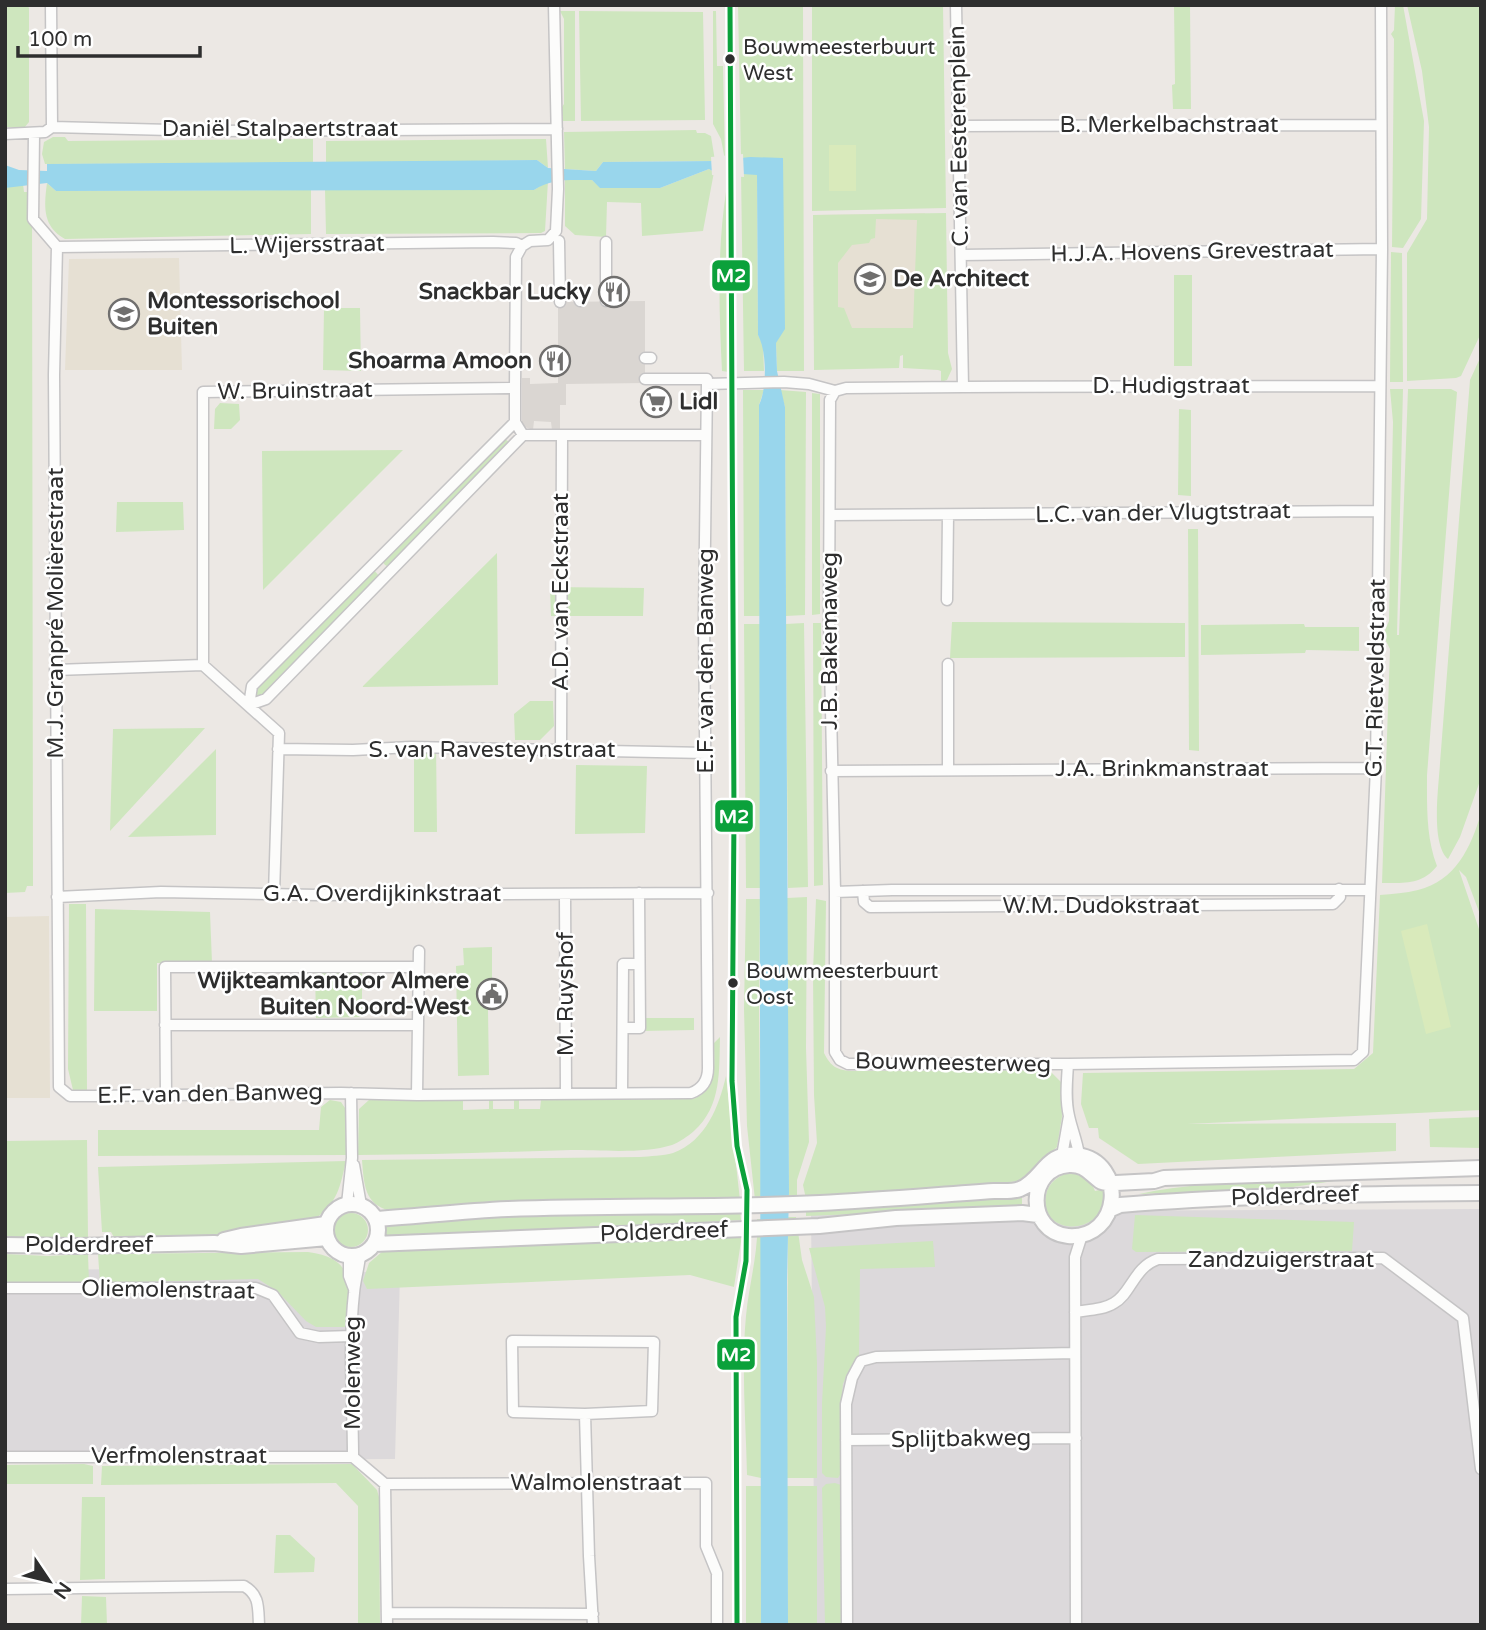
<svg xmlns="http://www.w3.org/2000/svg" width="1486" height="1630" font-family="'Varela Round',sans-serif">
  <rect width="100%" height="100%" fill="#ece8e4"/>
  <path fill="#dcd9db" d="M1481 1209V1625H815L811 1212Z
    M304 1268 400 1274 395 1459 5 1461V1270Z"/>
  <path fill="#e6e0d3" d="M925 213 926 346 814 343 813 215Z
    M179 258 182 370H65L69 259Z
    M49 916 50 1098H5V917Z"/>
  <path fill="#cee6be" fill-rule="evenodd" d="M5 5H27L29 8V122L24 128 6 127Z
    M738 5H803L804 371H777L776 343 783 158H741Z
    M812 5H943L946 208 812 211Z
    M1174 5H1190L1191 109H1173L1172 85 1175 84Z
    M1395 5H1403L1424 121 1421 219 1403 248 1392 247 1394 39 1391 34 1394 30Z
    M1407 5H1481V333L1461 376 1456 378 1407 381V253L1427 219 1429 127 1422 71Z
    M560 11H575V121H563V116H560V110L564 104V19Z
    M579 11 703 12 705 120 581 121Z
    M713 11H716L717 66H723L725 160 721 139 713 124Z
    M696 130 697 133H705L711 136 715 161 603 162 596 171 565 169 564 132Z
    M53 137H65L68 141 313 139V163L45 164 42 154 44 142Z
    M546 139 548 168 537 160 326 163V141Z
    M709 169 714 172 703 231 642 236 641 203 607 202 606 237 575 235 565 226V180H592L601 188H660Z
    M741 174H757L758 335 763 344 764 371H744Z
    M548 181 545 231 541 233 326 234 325 190H534Z
    M47 183 56 191 311 190V234L65 239C42 226 44 206 47 183Z
    M23 184 24 192H32L33 886H27L25 892 5 893V188Z
    M726 192 729 372 722 371C719 311 717 251 726 192Z
    M946 213 948 353 952 369 947 380 941 382V371L938 370 903 368V355L900 356 899 368 814 370 813 215ZM876 219 917 220 913 328H852L844 308 838 307V263L852 245 869 243 871 239 875 238Z
    M1391 252 1402 253 1403 382H1390Z
    M1174 275H1192V366H1174Z
    M324 308H360L361 371 323 370Z
    M1481 356V778L1460 837 1448 859C1430 843 1439 785 1440 763L1470 380Z
    M1390 389H1403L1397 635H1399L1408 389H1451L1457 392 1427 775C1427 807 1426 837 1437 866 1422 885 1404 883 1382 883L1390 649 1383 635 1389 621 1393 422Z
    M743 390H764L759 405 761 616H744Z
    M780 390 806 392 805 615 786 616 785 407Z
    M812 393 820 394V614L812 615Z
    M220 403 239 404 240 420 231 429H214L215 409Z
    M1179 409 1191 410V496L1178 495Z
    M505 439 509 442 510 446 389 567 385 565 382 561Z
    M403 450 263 590 262 451Z
    M117 502H183L184 530 116 532Z
    M1188 529H1198L1199 751 1189 750Z
    M497 553 498 685 362 687Z
    M373 569 380 577 264 696 259 698 254 696V686Z
    M550 587 644 588 643 616H551Z
    M952 622 1185 623V657L950 658Z
    M804 623 808 887 788 888 786 624Z
    M813 623H821L823 885 814 886Z
    M744 624H761L760 888H746Z
    M1304 624 1305 627H1359V651L1306 650 1305 653 1201 655V625Z
    M530 701H553L554 726 540 740H515L514 714Z
    M205 728 110 831 113 729Z
    M414 742H436L437 832H414Z
    M216 749V835L128 837Z
    M576 765 647 766 645 833 575 834Z
    M1481 813V917L1466 877 1459 870 1481 935V1110L1187 1124 1396 1123V1151L1138 1164 1099 1138 1098 1128H1089L1081 1104 1083 1073 1354 1069 1373 1053 1380 895C1392 894 1406 893 1418 890 1455 881 1471 848 1481 813Z
    M807 897 806 1048 809 1142 797 1180V1199H789L787 898Z
    M746 899H760L759 1007 761 1200H755L747 1126 744 1009Z
    M816 899 826 901 824 1053C831 1067 837 1070 852 1071L1049 1070 1061 1082 1062 1117 1057 1147 1021 1181 806 1199 803 1185 817 1143 814 1095 813 971Z
    M69 904H86L87 1090H73L68 1069Z
    M95 909 210 912 212 963H157V1011H94Z
    M492 947V1010H488L489 1075 458 1076 456 966 464 965 463 948Z
    M362 971V1017L316 1018 315 972Z
    M643 1018H694V1030L643 1031Z
    M720 1037C719 1070 722 1106 694 1131 688 1136 680 1142 672 1145 644 1154 601 1150 571 1150 500 1152 429 1155 358 1155L359 1109 369 1100 463 1101V1110L489 1109V1100H493V1109H514V1100H519V1109H540L541 1100 693 1099C718 1090 714 1065 714 1043Z
    M726 1076 740 1200 456 1206 391 1211C364 1205 364 1184 362 1160L640 1157C650 1156 663 1156 673 1153 706 1141 719 1106 726 1076Z
    M330 1100 341 1102 347 1111 346 1155 98 1156V1130H319L321 1107Z
    M1481 1117V1148L1430 1147 1429 1119Z
    M87 1140 88 1239 5 1238V1141Z
    M346 1161C340 1187 338 1202 315 1219L206 1238 115 1239 111 1232H102L98 1167Z
    M1068 1173C1081 1173 1090 1178 1095 1191L1104 1189C1110 1239 1036 1237 1046 1195 1048 1184 1057 1176 1068 1173Z
    M1348 1179 1272 1190 1139 1194C1207 1179 1279 1183 1348 1179Z
    M1022 1194V1207L806 1216V1208L926 1204Z
    M740 1211 741 1220 386 1239V1226L503 1215Z
    M334 1230a17 17 0 1 1 34 0a17 17 0 1 1-34 0Z
    M1135 1215 1354 1222 1352 1251 1136 1252 1132 1249Z
    M788 1217H796L802 1260 814 1297 817 1363V1478H787Z
    M757 1219H761V1478L747 1475C746 1423 741 1368 746 1316 749 1283 759 1252 757 1219Z
    M742 1235 734 1287 690 1275 367 1289 363 1281 369 1263 383 1251Z
    M933 1241 935 1267 860 1269 859 1356 847 1374 843 1384 841 1405 842 1472 838 1478 826 1477 822 1473V1403L826 1327 825 1307 809 1248Z
    M308 1252C356 1258 352 1287 345 1327H316L306 1321 277 1291 258 1279 100 1283 98 1254Z
    M5 1254 48 1256 88 1254 89 1283H5Z
    M84 1464 93 1466V1484H5V1465Z
    M352 1464 377 1490 379 1497 380 1625H358V1506L336 1483 101 1485 102 1466Z
    M835 1483 841 1485 842 1489V1625H825L822 1488 826 1484Z
    M746 1486H761V1625H746Z
    M787 1486H817V1625H788Z
    M82 1497H105V1579L80 1580Z
    M276 1535H290L315 1558 314 1572 274 1573Z
    M82 1596 106 1597 107 1625H81Z"/>
  <path fill="#d9eabb" d="M829 145H856V191H829Z
    M1427 924 1451 1027 1426 1034 1401 931Z"/>
  <path fill="#dad6d2" d="M645 301V383L566 384V405H560V430H552L551 422 534 421 533 430 525 427 522 423V378H530V384L558 383V302Z"/>
  <path fill="#99d6ec" d="M750 157 783 158 785 329 776 343 777 371 785 407 789 1192 787 1281 788 1625H761L759 405C767 389 767 351 758 335L757 175 714 172 709 169 660 188H600L592 180C570 180 552 178 534 190L56 191 47 183 5 188V165L19 170 47 171V164L537 160 548 168 596 171 603 162 715 161Z"/>
  <path fill="#ece8e4" d="M743 154 744 177 712 175 711 157Z"/>
  <g fill="none" stroke-linecap="round" stroke-linejoin="round">
    <g stroke="#c5c4c5" stroke-width="13">
      <path id="street" d="M51 5 52 127
        M958 126 1380 125
        M5 134 45 132 52 127 211 131 557 129
        M34 134 33 219 57 247 54 375 59 1087 70 1096H93L341 1093 417 1095 691 1093C702 1089 708 1081 708 1068L704 618 707 384 784 382 809 384 835 391 846 388 963 387 956 5
        M559 241 560 302
        M57 247 493 242 516 243 522 246 530 241 548 240 556 231 558 189 554 5
        M961 255 1382 249
        M579 298 580 301
        M606 301V242
        M645 358H651
        M645 379H707
        M963 387 1379 386
        M515 388V422L523 435H706
        M835 391 830 400 829 618 835 892V1052L840 1060 848 1064H1068L1354 1060 1363 1052 1376 768 1382 249 1381 5
        M831 515 1378 511
        M947 600 948 515
        M948 664V770
        M55 670 203 665
        M249 705 252 686 515 422
        M249 705 266 699 523 435
        M278 749 353 750 411 747 706 753
        M561 750 562 435
        M831 771 1376 768
        M863 891 864 902 870 907 1333 904 1340 897 1339 889
        M835 892 892 890H1370
        M274 894 279 733 203 665V392L515 388 516 257 522 246
        M565 894 566 1094
        M57 897 161 892 317 895 708 893
        M165 1025H418
        M623 1028H640L639 893
        M1068 1064C1067 1081 1065 1099 1069 1116 1072 1130 1077 1141 1079 1155
        M622 1093 623 964H639
        M166 1095 165 967H418
        M417 1095 419 951
        M1062 1156 1069 1116
        M354 1165 361 1205
        M347 1204 352 1158 351 1093
        M349 1257V1276L354 1289
        M5 1288H256L273 1295 300 1333 319 1337 352 1336
        M1075 1312C1088 1310 1103 1310 1114 1303 1131 1294 1134 1267 1158 1259L1383 1258 1463 1318 1481 1469
        M585 1414 513 1412 512 1341 654 1342 652 1411 585 1414 589 1556 593 1625
        M846 1440 1076 1438
        M5 1457H353
        M353 1457C353 1403 348 1347 354 1293 355 1280 359 1268 360 1255
        M353 1457 385 1484 387 1625
        M385 1484 706 1483V1546L717 1573V1625
        M5 1589 244 1586C260 1595 258 1608 259 1625
        M387 1613 593 1614
        M847 1625 846 1404 852 1378 861 1361 876 1357 1074 1353
        M1076 1625 1075 1257 1082 1235"/>
    </g>
    <g stroke="#c5c4c5" stroke-width="18">
      <path id="secondary" d="M326 1230a26 26 0 1 1 52 0a26 26 0 1 1-52 0Z
        M1111 1209 1120 1205C1240 1195 1360 1194 1481 1193
        M376 1219C420 1216 464 1211 508 1209 612 1205 716 1208 820 1203 878 1200 936 1195 994 1191 1002 1191 1013 1192 1020 1189 1043 1180 1045 1151 1077 1155 1128 1162 1121 1240 1068 1236 1026 1232 1026 1168 1069 1165 1084 1164 1089 1173 1100 1181 1104 1184 1111 1183 1116 1183L1154 1181 1164 1178 1481 1168
        M224 1240 241 1236 326 1224
        M374 1244 819 1226 896 1218 1022 1213 1038 1215
        M5 1245 76 1246 214 1243 241 1246 327 1238"/>
    </g>
    <use href="#street" stroke="#fcfcfb" stroke-width="10"/>
    <use href="#secondary" stroke="#fcfcfb" stroke-width="14"/>
    <g stroke="#fff" stroke-width="10">
      <path id="bus-1" d="M730 5 734 815 732 1081 737 1146 747 1190 746 1261 736 1317 737 1625"/>
    </g>
    <use href="#bus-1" stroke="#0ba13b" stroke-width="5"/>
  </g>
  <defs>
    <g id="school-ring" transform="scale(1.575)"><circle r="9.5" fill="#fff" stroke="#706f6e" stroke-width="1.5"/><path d="M0-5L7-2L0 1L-7-2ZM-4 1L0 2.5L4 1V4Q0 6-4 4Z" fill="#706f6e"/></g>
    <g id="restaurant-ring" transform="scale(1.575)"><circle r="9.5" fill="#fff" stroke="#706f6e" stroke-width="1.5"/><path d="M-5-6h1v4h1v-4h1v4h1v-4h1v5L-1.5 .5V6h-2V.5L-5-1ZM5-6V6H3V1.5H1.5Q1.5-4 5-6Z" fill="#706f6e"/></g>
    <g id="supermarket-ring" transform="scale(1.575)"><circle r="9.5" fill="#fff" stroke="#706f6e" stroke-width="1.5"/><path d="M-6-5.5h2.5l.6 2H6L4.5 2H-2.5L-4.4-4H-6ZM-1.5 3.2a1.3 1.3 0 1 0 .1 0ZM3 3.2a1.3 1.3 0 1 0 .1 0Z" fill="#706f6e"/></g>
    <g id="civic-ring" transform="scale(1.575)"><circle r="9.5" fill="#fff" stroke="#706f6e" stroke-width="1.5"/><path d="M-.6-6.5H3V-4.5H.6V-3L4-1V1h2V6H-6V1h2V-1L-.6-3ZM-1.2 2.5V6h2.4V2.5Z" fill="#706f6e"/></g>
  </defs>
  <g fill-rule="evenodd">
    <use href="#school-ring" x="870" y="279"/>
    <use href="#restaurant-ring" x="614" y="292"/>
    <use href="#school-ring" x="124" y="314"/>
    <use href="#restaurant-ring" x="555" y="361"/>
    <use href="#supermarket-ring" x="656" y="402"/>
    <use href="#civic-ring" x="492" y="994"/>
  </g>
  <g fill="#2e2e2e" stroke="#fff" stroke-width="2.5">
    <circle cx="730" cy="59" r="6"/>
    <circle cx="733" cy="983" r="6"/>
  </g>
  <g text-anchor="middle" dominant-baseline="central" stroke-width="5" stroke-linejoin="round" paint-order="stroke">
    <g font-size="21" fill="#2e2e2e" stroke="#fff" text-anchor="start">
      <text x="743" y="47">Bouwmeesterbuurt<tspan x="743" dy="26">West</tspan></text>
      <text x="746" y="971">Bouwmeesterbuurt<tspan x="746" dy="26">Oost</tspan></text>
    </g>
    <g font-size="23" fill="#2e2e2e" stroke="#fff">
      <text x="1169" y="125">B. Merkelbachstraat</text>
      <text x="280" y="129">Daniël Stalpaertstraat</text>
      <text transform="translate(959 136) rotate(-91)">C. van Eesterenplein</text>
      <text transform="translate(307 245) rotate(-1)">L. Wijersstraat</text>
      <text transform="translate(1192 252) rotate(-1)">H.J.A. Hovens Grevestraat</text>
      <text x="1171" y="386">D. Hudigstraat</text>
      <text transform="translate(295 391) rotate(-1)">W. Bruinstraat</text>
      <text transform="translate(1163 513) rotate(-1)">L.C. van der Vlugtstraat</text>
      <text transform="translate(561 592) rotate(-90)">A.D. van Eckstraat</text>
      <text transform="translate(56 613) rotate(-90)">M.J. Granpré Molièrestraat</text>
      <text transform="translate(830 641) rotate(-90)">J.B. Bakemaweg</text>
      <text transform="translate(706 661) rotate(-90)">E.F. van den Banweg</text>
      <text transform="translate(1376 678) rotate(-89)">G.T. Rietveldstraat</text>
      <text x="492" y="750">S. van Ravesteynstraat</text>
      <text x="1162" y="769">J.A. Brinkmanstraat</text>
      <text x="382" y="894">G.A. Overdijkinkstraat</text>
      <text x="1101" y="906">W.M. Dudokstraat</text>
      <text transform="translate(566 994) rotate(-90)">M. Ruyshof</text>
      <text transform="translate(953 1063) rotate(1)">Bouwmeesterweg</text>
      <text transform="translate(210 1094) rotate(-1)">E.F. van den Banweg</text>
      <text transform="translate(1295 1196) rotate(-2)">Polderdreef</text>
      <text transform="translate(664 1232) rotate(-2)">Polderdreef</text>
      <text x="89" y="1245">Polderdreef</text>
      <text x="1281" y="1260">Zandzuigerstraat</text>
      <text transform="translate(168 1290) rotate(1)">Oliemolenstraat</text>
      <text transform="translate(353 1373) rotate(-90)">Molenweg</text>
      <text transform="translate(961 1439) rotate(-1)">Splijtbakweg</text>
      <text x="179" y="1456">Verfmolenstraat</text>
      <text x="596" y="1483">Walmolenstraat</text>
    </g>
    <g font-size="23" font-weight="bold" fill="#2e2e2e" stroke="#fff" text-anchor="start">
      <text x="893" y="279">De Architect</text>
      <text x="591" y="292" text-anchor="end">Snackbar Lucky</text>
      <text x="147" y="301">Montessorischool<tspan x="147" dy="26">Buiten</tspan></text>
      <text x="532" y="361" text-anchor="end">Shoarma Amoon</text>
      <text x="679" y="402">Lidl</text>
      <text x="469" y="981" text-anchor="end">Wijkteamkantoor Almere<tspan x="469" dy="26">Buiten Noord-West</tspan></text>
    </g>
  </g>
  <g stroke="#fff" stroke-width="2.5">
    <rect x="711" y="259" width="40" height="33" rx="7" fill="#0ba13b"/>
    <rect x="714" y="799" width="40" height="34" rx="7" fill="#0ba13b"/>
    <rect x="716" y="1338" width="40" height="33" rx="7" fill="#0ba13b"/>
  </g>
  <g font-size="19" text-anchor="middle" font-weight="bold" fill="#fff">
    <text x="731" y="282">M2</text>
    <text x="734" y="823">M2</text>
    <text x="736" y="1361">M2</text>
  </g>
  <rect width="1486" height="1630" fill="none" stroke="#2e2e2e" stroke-width="14"/>
  <g transform="translate(49 1581) rotate(125)" stroke="#ffffff" stroke-width="5" paint-order="stroke">
  <path d="M0-5L12 26L0 18L-12 26Z" fill="#2e2e2e"/>
  <text y="-10" font-size="19" font-weight="bold" text-anchor="middle" fill="#2e2e2e">N</text>
  </g>
  <path d="M18 46v10h182v-10" fill="none" stroke="#2e2e2e" stroke-width="3.5"/>
  <text x="28" y="46" font-size="21" fill="#2e2e2e" stroke="#ffffff" stroke-width="5" paint-order="stroke">100 m</text>
</svg>
